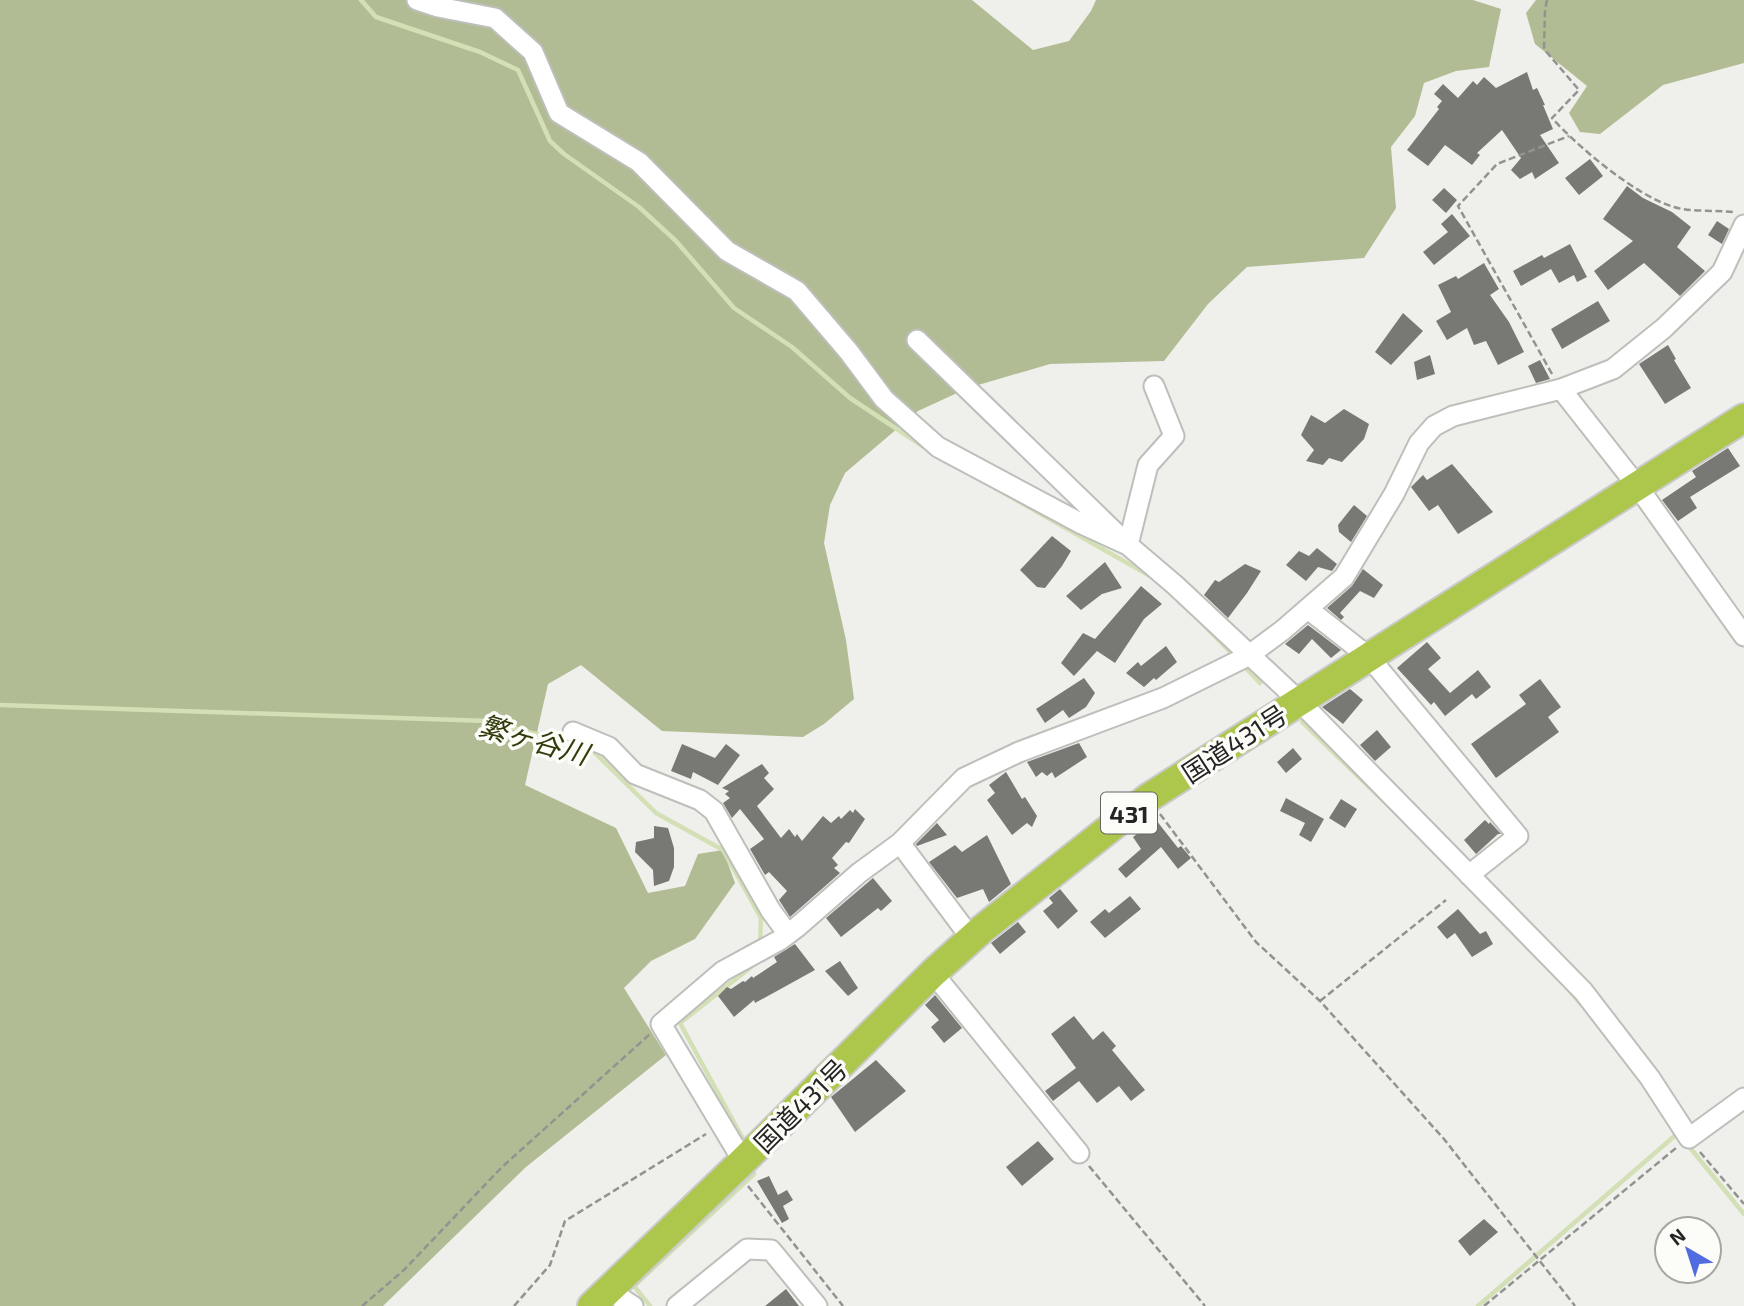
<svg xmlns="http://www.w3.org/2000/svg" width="1744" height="1306" font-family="'Exo 2','Noto Sans JP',sans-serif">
  <rect width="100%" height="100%" fill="#eff0ec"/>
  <path fill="#b1bc94" d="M0 0H972L1033 50 1069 41 1091 11 1096 0H1473L1501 9 1489 67 1456 71 1424 83 1415 116 1391 147 1396 208 1364 258 1247 267 1208 304 1164 361 1050 364 968 388 918 411 845 473 830 505 824 543 846 640 854 699 824 724 803 737 662 731 581 665 548 684 525 785 616 828 648 893 685 886 698 854 723 850 735 883 695 939 651 961 624 988 666 1055 526 1167 383 1306H0Z
    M1536 0H1744V63L1663 85 1600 134 1580 132 1569 113 1587 86 1535 44 1526 13Z"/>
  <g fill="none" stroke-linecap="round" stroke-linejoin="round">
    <path stroke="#d3dfb5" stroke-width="4.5" d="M361 0 376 17 480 52 518 70 550 141 564 154 639 207 676 241 734 308 792 347 850 398 924 447
      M995 488 1152 577
      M1204 625 1235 657
      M1243 665 1260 683
      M0 705 488 721 591 749 656 813 723 850 761 918 760 944
      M1302 722 1398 815
      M1568 989 1581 1004
      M743 1139 680 1023 760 960
      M1687 1144 1744 1214
      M650 1306 634 1286 754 1174 752 1166
      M1478 1306 1678 1133"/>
  </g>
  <path fill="#787975" d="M1527 72 1533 90 1537 88 1545 105H1543L1553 129 1540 135 1559 163 1535 179 1532 172 1520 179 1511 170 1521 158 1502 130 1477 153 1480 155 1472 165 1445 145 1428 166 1407 150 1439 109 1437 107 1442 101 1434 94 1443 84 1458 98 1473 81 1477 85 1484 77 1496 88Z
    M1590 159 1603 176 1579 195 1565 178Z
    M1627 186 1643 198 1672 212 1691 227 1677 247 1705 271 1680 296 1644 263 1608 290 1594 271 1633 241 1603 219Z
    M1444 188 1457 200 1446 213 1432 200Z
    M1452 214 1470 236 1434 265 1423 252 1448 232 1441 224Z
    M1717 221 1729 229 1722 244 1708 235Z
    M1570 244 1587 277 1577 282 1574 275 1559 283 1551 269 1521 286 1513 271 1542 255 1544 258Z
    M1484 263 1499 289 1490 295 1509 322 1524 352 1498 365 1486 341 1474 345 1467 328 1447 340 1436 321 1451 312 1438 285 1456 276 1458 279Z
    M1598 301 1610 321 1562 349 1551 329Z
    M1403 313 1423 331 1391 365 1375 352Z
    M1668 345 1676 359 1674 360 1691 388 1665 404 1639 364Z
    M1430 355 1435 374 1417 380 1414 362Z
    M1540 360 1550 379 1536 383 1528 366Z
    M1344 409 1369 424 1364 439 1342 462 1329 458 1323 465 1306 461 1314 450 1301 435 1311 415 1325 423Z
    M1728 448 1740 466 1690 497 1697 508 1678 521 1662 500 1696 477 1692 471Z
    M1452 464 1493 512 1458 534 1438 505 1429 511 1411 487 1423 475 1427 480Z
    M1354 505 1367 516 1351 542 1339 532 1338 525Z
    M1052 536 1071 551 1062 566 1045 588 1037 587 1020 570Z
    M1317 548 1337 564 1332 571 1318 567 1306 581 1286 565 1299 551 1309 556Z
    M1105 562 1122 588 1102 594 1081 610 1066 596Z
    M1245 564 1261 571 1247 593 1228 618 1204 595 1215 580 1219 582Z
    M1363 569 1383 585 1374 598 1360 591 1340 613 1344 617 1341 620 1327 608 1352 586Z
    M1141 586 1162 604 1144 619 1115 663 1097 651 1074 676 1061 663 1083 633 1095 639Z
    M1308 625 1341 650 1331 658 1312 639 1299 654 1285 644Z
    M1427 642 1441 658 1428 669 1450 693 1478 670 1491 687 1476 699 1472 694 1445 716 1434 702 1431 705 1397 668Z
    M1166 646 1177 662 1156 680 1154 678 1144 687 1126 673 1138 662 1141 666Z
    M1084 678 1095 693 1086 707 1069 718 1063 710 1045 723 1036 709Z
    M1540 679 1561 707 1548 717 1559 732 1496 778 1471 744 1526 704 1519 695Z
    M1350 689 1363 700 1343 724 1322 707Z
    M1377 730 1391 747 1375 761 1360 745Z
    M1079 743 1087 757 1055 778 1052 772 1047 776 1042 772 1036 777 1027 762Z
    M682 744 715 758 726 744 740 755 718 785 693 772 691 779 671 771Z
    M1293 748 1302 759 1286 773 1277 762Z
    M762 764 769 773 764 778 774 789 757 806 781 838 789 829 795 837 797 834 802 841 823 816 831 823 839 816 841 819 850 810 853 813 855 809 865 819 849 843 846 842 832 858 838 865 834 868 840 873 790 917 779 900 787 891 769 872 765 875 750 849 764 839 740 809 732 818 723 803 730 798 725 794 729 791 722 788Z
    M1006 772 1022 799 1025 797 1037 816 1032 827 1027 823 1012 835 987 800 995 793 989 785Z
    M1286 798 1324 819 1311 842 1299 835 1305 823 1280 811Z
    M1341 799 1357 809 1345 828 1329 818Z
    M1156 820 1178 848 1181 846 1191 858 1178 869 1161 847 1126 878 1118 869 1141 849 1133 837Z
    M1485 820 1489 824 1490 822 1501 834H1498L1476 854 1464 840Z
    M937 823 947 835 917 846 916 844Z
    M654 826 668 828 674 848V867L669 881 654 886 653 870 635 852 636 842 654 838Z
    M987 835 1011 884 989 902 983 889 957 898 929 862 955 845 962 852Z
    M873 878 892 901 881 911 878 908 841 937 826 918Z
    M1060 889 1078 911 1058 929 1043 911 1053 903 1049 898Z
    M1130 896 1141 909 1105 938 1090 922 1105 909 1109 913Z
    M1458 909 1480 934 1486 931 1493 944 1472 957 1455 933 1447 939 1437 927Z
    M1018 922 1026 932 1000 954 991 943Z
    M795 944 815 970 755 1003 754 1000 734 1017 718 996 727 987 731 989 743 981 745 982 752 976 753 978 777 962 774 957Z
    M840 961 858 988 848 996 825 971Z
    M935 995 962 1028 944 1043 931 1027 939 1020 925 1005Z
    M1074 1016 1093 1040 1103 1031 1116 1046 1112 1050 1145 1090 1131 1101 1119 1086 1097 1103 1079 1081 1053 1101 1045 1091 1076 1068 1051 1034Z
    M876 1060 906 1091 855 1132 831 1097Z
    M1038 1141 1054 1159 1022 1186 1006 1167Z
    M769 1176 778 1195 787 1190 793 1200 783 1206 789 1219 782 1223 757 1181Z
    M1484 1219 1498 1232 1470 1256 1458 1241Z
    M786 1289 799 1306H765Z"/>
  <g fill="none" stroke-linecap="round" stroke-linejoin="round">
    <g stroke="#bdbfbb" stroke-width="23">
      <path id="minor" d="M417 0 438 7 495 18 533 52 559 113 639 162 727 251 797 291 849 352 884 399 938 447 1082 524 1128 545 1148 465 1174 436 1154 386
        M917 340 1128 545 1175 585 1299 701 1583 991 1650 1078 1689 1138 1744 1098
        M1561 389 1638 487 1744 636
        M1308 609 1369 657 1518 836 1469 875
        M573 732 609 747 635 774 700 800 714 811 771 911 788 934
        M900 843 971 938
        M933 973 1079 1153
        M743 1161 661 1024 723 971 780 940 796 928 859 873 900 843 964 778 1019 752 1163 698 1248 656 1283 630 1344 577 1394 494 1419 443 1434 426 1453 416 1561 389 1613 369 1664 328 1722 272 1744 225
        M608 1290 633 1306
        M677 1306 747 1249 771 1250 817 1306"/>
    </g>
    <g stroke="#cacaca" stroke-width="32">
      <path id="highway" d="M592 1306 743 1161 933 973 981 930 1148 798 1744 418"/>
    </g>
    <path stroke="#929391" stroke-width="2.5" stroke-dasharray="7 3.5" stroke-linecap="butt" d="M1547 0 1545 10 1544 49 1579 90 1552 118C1578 147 1636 196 1674 207 1689 212 1716 210 1733 212
      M1552 374 1458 206 1497 164 1569 136
      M1160 814 1256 942 1320 1001 1444 1139 1575 1306
      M1320 1001 1446 900
      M1700 1152 1744 1204
      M1089 1166 1205 1306
      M748 1186 843 1306
      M362 1306 404 1270 501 1168 650 1034
      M514 1306 550 1265 565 1221 706 1134
      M1484 1306 1676 1148"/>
    <use href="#minor" stroke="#fff" stroke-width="19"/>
    <use href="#highway" stroke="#acc74c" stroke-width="28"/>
  </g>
  <g text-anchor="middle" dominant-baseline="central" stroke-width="7" stroke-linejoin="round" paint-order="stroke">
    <rect fill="#fcfdf9" stroke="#646563" stroke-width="2" x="1101" y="792.5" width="56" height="41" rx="5"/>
    <g font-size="24" font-weight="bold" fill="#232423">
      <text x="1129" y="813">431</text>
    </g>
    <g font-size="26" fill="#232423" stroke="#fcfdf9">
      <text transform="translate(1234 743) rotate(-33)">国道431号</text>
      <text transform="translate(800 1105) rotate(-45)">国道431号</text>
    </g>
    <g font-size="28" font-style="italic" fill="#313b0b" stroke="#fcfdf9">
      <text transform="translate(534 739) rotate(16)">繁ヶ谷川</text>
    </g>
  </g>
  <g transform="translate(1688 1250) rotate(321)"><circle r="33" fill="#fcfdf9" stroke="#a5a6a3" stroke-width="2"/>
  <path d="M0-5L12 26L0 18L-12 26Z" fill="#516be0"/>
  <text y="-10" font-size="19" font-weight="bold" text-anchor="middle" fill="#232423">N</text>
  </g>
</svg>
